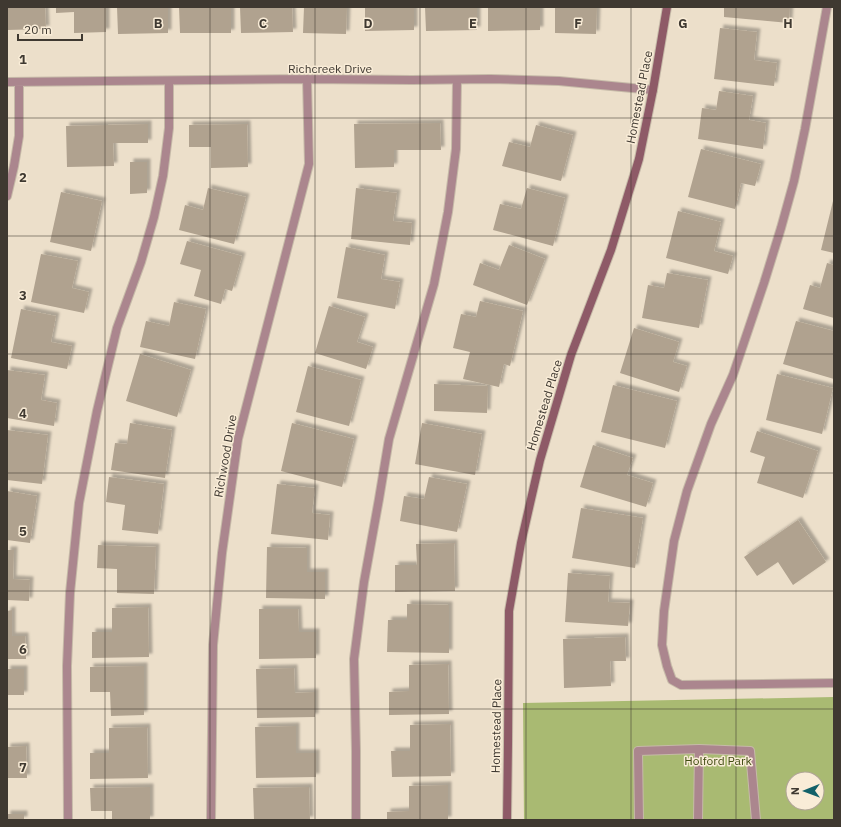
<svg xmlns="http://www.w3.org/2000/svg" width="841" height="827" font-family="'IBM Plex Sans',sans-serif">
  <defs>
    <filter id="shadow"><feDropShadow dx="3.5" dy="-3.5" stdDeviation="1" flood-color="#0004"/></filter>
  </defs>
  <rect width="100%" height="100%" fill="#ecdfca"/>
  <path fill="#a9ba72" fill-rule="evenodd" d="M834 697V820H524L523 703ZM793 779H817V803H793Z"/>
  <path fill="#b0a28f" filter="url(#shadow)" d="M7 7H45L46 29 7 30Z
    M56 7H106V32L74 33V12L56 13Z
    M117 7H168V33L118 34Z
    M179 7H231V33H180Z
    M240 7H292L293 32 241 33Z
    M304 7H347L346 34 303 33Z
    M365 7H414V30L365 31Z
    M425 7H477V30L426 31Z
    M488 7H540V30L488 31Z
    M555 7H597L596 34 555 33Z
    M724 7H790L789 23 724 17Z
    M720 28 757 32 754 60 777 63 774 86 714 79Z
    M719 91 753 96 749 120 766 123 763 149 698 139 702 108 716 110Z
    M440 123 441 150H394V167L355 168 354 124Z
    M148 124V143H113L114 166 67 167 66 126Z
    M247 124 248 167 211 168V147H189V125Z
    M536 125 573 135 561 181 502 166 509 142 530 147Z
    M701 149 761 164 755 186 741 183 735 209 688 197Z
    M130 162H147V193L130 194Z
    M208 188 246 197 234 244 179 230 185 205 203 210Z
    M356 188 397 193 393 221 412 223 410 245 351 239Z
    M527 188 565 198 553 246 493 230 500 204 521 209Z
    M61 192 102 201 91 251 50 242Z
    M833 201H834V253L821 250Z
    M678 211 721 222 714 251 733 256 728 274 666 258Z
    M187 241 242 256 232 291 225 289 221 304 194 296 201 270 180 264Z
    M509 245 545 259 527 305 473 285 480 263 499 270Z
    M346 247 385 255 381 279 400 282 395 309 337 298Z
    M41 254 78 261 72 288 89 292 84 313 31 302Z
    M827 263 834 265V318L803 309 810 285 820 288Z
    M667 273 708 280 699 328 642 318 648 285 664 288Z
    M480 301 523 311 510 366 504 364 499 387 463 379 470 352 453 348 461 314 476 317Z
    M174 302 206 309 195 359 140 347 146 321 169 326Z
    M329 306 365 317 357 342 373 347 366 369 315 353Z
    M21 309 56 316 51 342 72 346 67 369 11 358Z
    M796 321 834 331V379L783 364Z
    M634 328 679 342 673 362 687 366 679 392 620 373Z
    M140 354 191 370 177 417 126 401Z
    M308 366 361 380 349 426 296 412Z
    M7 370 45 375 41 400 57 403 54 426 7 418Z
    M777 374 833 388 822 434 766 420Z
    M434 384 488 386 487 413 434 411Z
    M613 385 677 401 665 448 601 432Z
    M130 423 172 430 165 478 111 470 115 443 127 444Z
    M292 423 354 439 342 487 281 471Z
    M422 423 482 434 475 475 415 464Z
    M7 430 48 435 42 484 7 480Z
    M757 431 818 451 803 498 757 483 765 457 750 452Z
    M593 445 633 458 627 475 653 483 646 507 580 487Z
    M109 477 164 484 158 534 122 530 125 505 106 502Z
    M429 477 467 484 457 532 400 521 404 496 424 499Z
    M277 484 315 488 312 513 330 515 328 540 271 534Z
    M7 491 37 496 30 543 7 540Z
    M581 508 643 518 635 568 572 558Z
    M798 520 826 562 793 585 778 562 757 576 744 557Z
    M454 543 455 591 395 592V565H417L416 544Z
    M98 545 156 547 154 594 117 593V569L97 568Z
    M267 547 307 548V572H325V599L266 598Z
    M7 550H14L13 579 30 580 29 601 7 600Z
    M568 573 610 576 608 602 630 603 628 626 565 622Z
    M407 604 449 605V653L387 652 388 620H407Z
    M148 607 149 657 92 658V632H112V608Z
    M259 609H298L299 632H316V658L259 659Z
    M12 610V636H25L26 659H7V611Z
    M625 637 626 661H610L611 686 564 688 563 639Z
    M448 664 449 714 389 715V692L409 691V665Z
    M144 666V715L111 716 110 692H90V667Z
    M294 668 295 693 315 692V717L257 718 256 669Z
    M7 669H24V695H7Z
    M450 724 451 776 392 777 391 751H410V725Z
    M296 726V753H316V777L256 778 255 727Z
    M147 727 148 778 90 779V753H109V728Z
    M26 746 27 778H7V747Z
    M448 785V820H387V812L409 811V786Z
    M150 787V820H112V811H91L90 788Z
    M309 787 310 820H254L253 788Z
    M7 814H24V820H7Z"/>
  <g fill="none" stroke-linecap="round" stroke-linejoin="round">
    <g stroke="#c6baa8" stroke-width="10">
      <path id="lane" d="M827 7 805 129 794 181 781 228 764 283 733 375 711 424 687 491 674 541 664 611 662 645 667 666 672 680 681 685 834 683
        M68 820 67 666 70 593 79 503 97 411 117 328 141 262 154 217 163 176 169 128V81
        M356 820V751L354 659 364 582 379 499 389 439 434 284 448 212 456 149 457 80
        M639 820 638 751 699 749 750 751 756 820
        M698 820 699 749"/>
    </g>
    <g stroke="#c6baa8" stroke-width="10">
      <path id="street" d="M7 82 307 79 412 80 490 79 559 81 653 90
        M7 196 14 166 19 136V82
        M211 820 213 645 222 553 238 439 309 164 307 79"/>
    </g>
    <g stroke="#c6baa8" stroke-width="10">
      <path id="secondary" d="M507 820 508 744 509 611 521 543 540 460 571 355 611 250 639 159 653 90 667 7"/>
    </g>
    <use href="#lane" stroke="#ab868e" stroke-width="8"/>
    <use href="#street" stroke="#ab868e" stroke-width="8"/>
    <use href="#secondary" stroke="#8e5a67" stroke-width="8"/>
  </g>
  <path fill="none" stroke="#3f3931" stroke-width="1" stroke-opacity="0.55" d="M105 7V820M210 7V820M315 7V820M420 7V820M526 7V820M631 7V820M736 7V820M7 118H834M7 236H834M7 354H834M7 473H834M7 591H834M7 709H834"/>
  <g text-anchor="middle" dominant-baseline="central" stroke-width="3" stroke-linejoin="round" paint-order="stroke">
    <g font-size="12" fill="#3f3931" stroke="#f9ecd7">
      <text x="330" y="68">Richcreek Drive</text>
      <text transform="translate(639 97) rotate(-79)">Homestead Place</text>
      <text transform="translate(544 405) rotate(-73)">Homestead Place</text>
      <text transform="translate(225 456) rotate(-80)">Richwood Drive</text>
      <text transform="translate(496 726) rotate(-89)">Homestead Place</text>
    </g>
    <g font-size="12" fill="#414c12" stroke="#f9ecd7">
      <text x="718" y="760">Holford Park</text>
    </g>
  </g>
  <g font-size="13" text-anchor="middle" font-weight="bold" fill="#3f3931" stroke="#f9ecd7" stroke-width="3" stroke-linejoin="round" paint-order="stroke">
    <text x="158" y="28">B</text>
    <text x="263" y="28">C</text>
    <text x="368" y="28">D</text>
    <text x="473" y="28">E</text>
    <text x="578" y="28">F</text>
    <text x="683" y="28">G</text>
    <text x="788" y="28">H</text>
    <text x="23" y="64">1</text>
    <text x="23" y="182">2</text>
    <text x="23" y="300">3</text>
    <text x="23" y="418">4</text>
    <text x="23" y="536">5</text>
    <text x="23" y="654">6</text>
    <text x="23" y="772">7</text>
  </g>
  <rect width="841" height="827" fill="none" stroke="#3f3931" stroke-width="16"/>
  <g transform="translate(805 791) rotate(269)"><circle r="19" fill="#f9ecd7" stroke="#afa495"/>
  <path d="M0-3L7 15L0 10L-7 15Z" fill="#126169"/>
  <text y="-6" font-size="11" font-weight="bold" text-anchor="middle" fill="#3f3931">N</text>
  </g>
  <path d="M18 34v6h64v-6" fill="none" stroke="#3f3931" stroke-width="2"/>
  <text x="24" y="34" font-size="12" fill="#3f3931" stroke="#f9ecd7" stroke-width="3" paint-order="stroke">20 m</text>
</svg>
